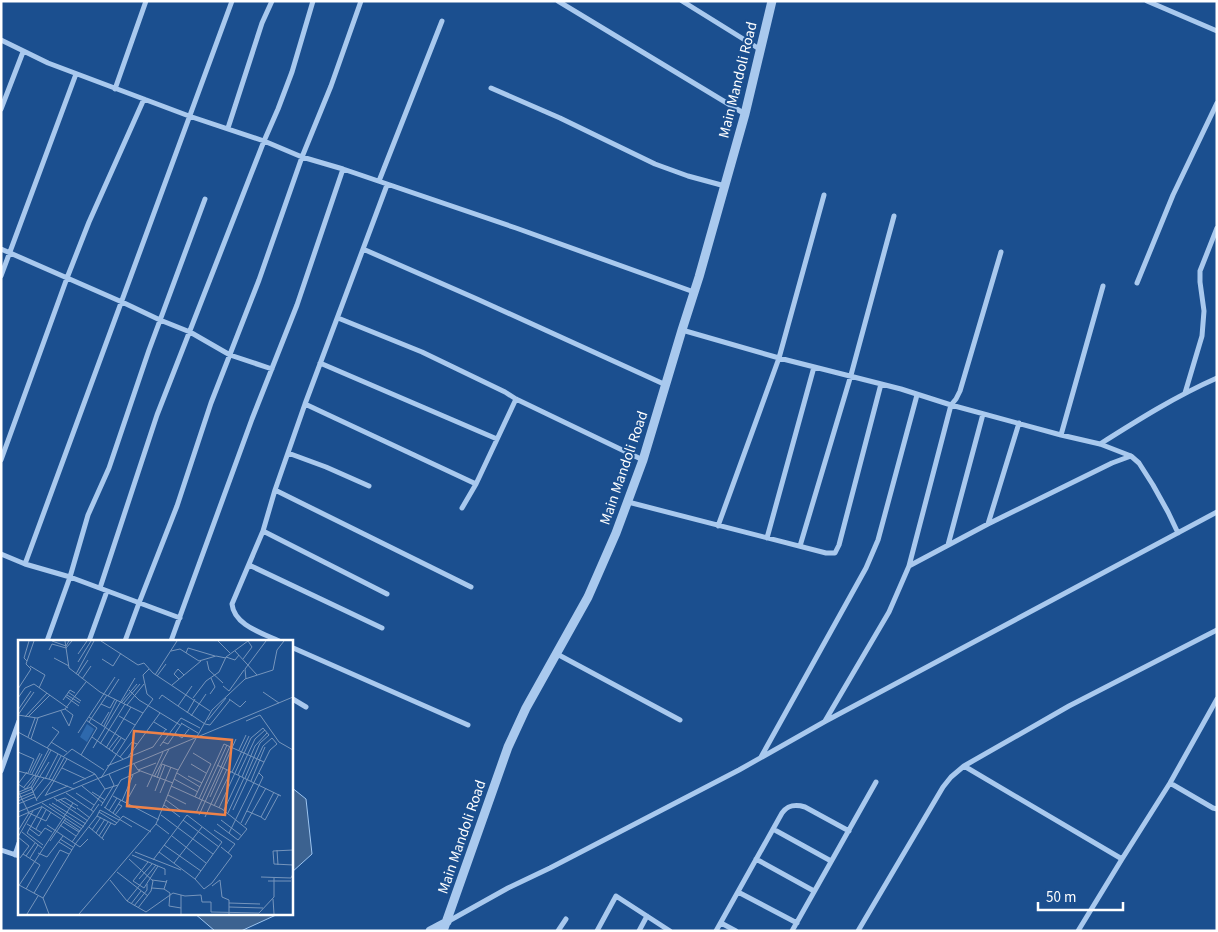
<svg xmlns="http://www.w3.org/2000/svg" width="1218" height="932" font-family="'Source Sans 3',sans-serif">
  <rect width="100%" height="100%" fill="#1b4f8f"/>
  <path fill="#3c6290" stroke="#9cc4f0" d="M291 787 306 799 312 854 291 873Z
    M194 913H276V915L241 931H215Z"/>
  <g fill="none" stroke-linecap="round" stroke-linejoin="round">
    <path stroke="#a9c9ee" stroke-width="5" d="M558 1 745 114
      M682 1 761 50
      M1147 1 1217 31
      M1 40 48 63 189 116 264 141 302 157 343 169 516 228 694 292
      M491 88 560 118 655 164 688 176 725 186
      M115 89 146 1
      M1 109 23 52
      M228 128 262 23 272 1
      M379 181 442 21
      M1 249 122 302 160 320 190 332 230 355 272 369
      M363 249 477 299 666 385
      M1 276 76 74
      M1137 283 1173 195 1217 103
      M338 318 422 352 505 392 516 399 643 460
      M682 330 779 358 901 389 951 405 1061 435 1100 444 1131 456 1139 463 1153 485 1168 512 1178 533
      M320 363 497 439
      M1185 393 1202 336 1204 311 1200 282V271L1217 228
      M305 404 476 484
      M1061 435 1103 286
      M1100 444C1138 420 1176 396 1217 378
      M288 453 326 467 369 486
      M1 460 67 278 89 222 144 99
      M275 490 471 587
      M628 502 826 553H835L839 545 881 384
      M462 508 476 484 516 399
      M988 524 1019 423
      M718 526 779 358 824 195
      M263 531 387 594
      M767 538 814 367
      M948 545 983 414
      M800 546 851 375 894 216
      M1 554 25 564 70 577 180 618
      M25 564 232 1
      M249 565 382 628
      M909 566 988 524 1112 463 1131 456
      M100 588 157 415 264 141 278 109 292 72 313 1
      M47 641 70 577 88 515 109 468 149 350 205 199
      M89 641 107 591
      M125 641 139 603 177 506 211 403 259 280 302 157 331 86 361 1
      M171 641 252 419 297 305 343 169
      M279 641C262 633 234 625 232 604L263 531 275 490 305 404 387 185
      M291 647 468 725
      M557 654 680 720
      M291 698 306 707
      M825 721 889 612 909 566 951 405 956 399 960 391 1001 252
      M761 757 866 568 878 540 917 395
      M964 766 1122 859
      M1 771 19 721
      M1170 783 1213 808 1217 809
      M773 829 831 861
      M1 850 19 856
      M15 855 19 843
      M756 859 814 891
      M738 892 797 923
      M447 922 508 888 550 868 739 770 824 722 1217 512
      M721 923 736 931
      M558 931 566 919
      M597 931 616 896 670 931
      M639 931 647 916
      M716 931 782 813C788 805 795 804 805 807L849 831
      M792 931 876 782
      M858 931 943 787 951 777 964 766 1069 706 1217 630
      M1078 931 1122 859 1170 783 1217 699"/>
    <path stroke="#a9c9ee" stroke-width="9" d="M430 931 447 922
      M443 931 508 747 526 708 588 597 616 533 643 460 682 330 699 277 745 114 772 1"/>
  </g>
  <g text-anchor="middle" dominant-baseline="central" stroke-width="4" stroke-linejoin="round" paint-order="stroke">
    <g font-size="15" fill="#fff" stroke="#1b4f8f">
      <text transform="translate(738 80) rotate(-76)">Main Mandoli Road</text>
      <text transform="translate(624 468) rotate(-71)">Main Mandoli Road</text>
      <text transform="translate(462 837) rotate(-71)">Main Mandoli Road</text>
    </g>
  </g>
  <g transform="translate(18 640)">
    <rect width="275" height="275" fill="#1b4f8f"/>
    <path d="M69 84 76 89 69 102 62 97Z" fill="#2e69ad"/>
    <path fill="none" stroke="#7695bc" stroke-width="1" d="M34 1 48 6 51 1M47 1 51 28 82 52 125 73 83 138M83 1 120 25 126 23 135 33 192 71M200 1 212 13M31 10 34 4 48 8 54 1M153 11 162 9 181 21 198 16 208 18M217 11 239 35M168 13 170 8 197 16M60 14 69 1M208 17 230 1M36 18 51 26M84 19 95 26 103 13M225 19 234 7 230 1M9 21 6 18 11 1M189 21 191 30 205 43M60 22 73 1M12 26 27 35 21 48M58 34 76 1M60 35 70 20M137 35 159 1M139 36 148 24M64 39 73 26M161 39 156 34 160 29 166 35M228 39 227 29 248 1M154 45 183 21M174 46 160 66 187 84 192 85 212 60M205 46 211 51 226 30M0 49 13 29 8 24 16 1M111 50 121 60 162 85M16 52 0 75 19 78 47 69 68 42M50 52 63 61M245 52 261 63M192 54 197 47 193 38M49 55 62 63M47 56 61 66M90 56 101 39M0 58 7 48 16 44 50 68M175 58 188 41 201 32 208 17 217 20 221 15M141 59 144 55 160 66M211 59 222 67 228 61M45 60 52 50 57 53M104 62 119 44M106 63 122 44M83 64 92 68 97 59M109 65 126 44M47 69 55 75 51 86M0 70 13 51M43 71 51 86M125 73 135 59 129 54 125 35 131 29M169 73 177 59M101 76 117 85M173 76 188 54M7 77 29 53M10 77 32 55M71 77 107 100M190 80 208 58M228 81 242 75 261 102 275 110M71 82 89 55M136 82 149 90M163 83 180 93M83 85 91 72M86 86 99 60M0 92 77 134 87 149 100 145M60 93 97 37M157 93 164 98 171 89M10 97 17 78M74 97 105 119M13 99 20 78M33 102 49 112M145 102 150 104 164 83M82 104 107 64M142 106 163 78 182 88M29 108 41 92 34 87M75 108 117 38M88 108 113 67M91 109 101 96M221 110 228 95M94 111 103 98M0 112 16 119 10 133M175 113 193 124 177 157M63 115 79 88 68 80M45 117 54 109 86 130M102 117 114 102 119 104M110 117 142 73M116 124 120 130 155 143M173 124 188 133M199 125 263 156M89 126 135 107 148 89M203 127 212 106M44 128 68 139M120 130 138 123M0 131 34 140 46 118M214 132 231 96M12 133 22 113M159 133 182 147M14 134 24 114M17 135 31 109M220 135 237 99 247 90M170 136 184 143M136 137 151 109M224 137 237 106 249 93M139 138 144 124 160 130M27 139 40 114M31 139 43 116M156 139 180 152M233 141 247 107M0 144 8 149 18 136M0 144 9 132M55 144 77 134M64 146 85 163M153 146 204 169 229 189 220 200 199 184M6 147 16 135M13 147 33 110M129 147 145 112M0 151 11 173 28 181 33 172M137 151 147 125M1 152 13 147 19 161M74 152 87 160M256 152 243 177 247 180 261 154M48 153 76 172M58 153 76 165M142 153 153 127M2 154 14 149 31 122M28 155 50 146M150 155 168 164M27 156 49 119M95 156 141 180M192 157 218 99M0 158 15 152 26 138M36 158 70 181M181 159 206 104 246 122M18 160 34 140 56 149M43 160 58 169M148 160 163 171M0 161 16 154M38 161 47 158 60 166M104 161 115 135M108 162 118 144M24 163 64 189M34 163 68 184M0 164 17 157M31 164 66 187M146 165 162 177M23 166 43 179M83 166 96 145 91 134M196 166 213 131M24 167 9 193 25 205M86 167 102 178M59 168 72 178M87 168 103 140 122 131M201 168 233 98 245 88 251 95 242 103 227 138M73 170 87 149M206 170 222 136M91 171 99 158M229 171 243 177M0 172 275 57M81 172 99 183M95 173 103 160M178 173 209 105M210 173 226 138M97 175 104 166 100 164M143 175 195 214M181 175 203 127M79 176 82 170 101 180M0 177 23 167M187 177 209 129M101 179 114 187M46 180 62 191M165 180 201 207M203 180 224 196M45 182 61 192M223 183 245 137 241 133M9 184 24 193M138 184 151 194M29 185 62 207 70 199M42 185 58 196M227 185 248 148M71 187 86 200M12 189 21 196 27 188 34 192M18 189 28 170M74 190 83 177M196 190 217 204 210 213M0 191 11 173M4 192 24 208M78 193 87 179M211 193 252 110 259 104 254 98 245 106 215 170M81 196 90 182M154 196 188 223M84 198 93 183M42 199 55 207M32 201 48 178M41 202 54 210M54 202 81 164M146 205 183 231M259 210 260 225M275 210 255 211 256 224 275 225M117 212 163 230M20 213 29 217 45 196M5 214 22 225 8 249M114 215 147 229V235M8 216 17 203M2 218 11 206 0 197 15 171M12 218 20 205M111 219 135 241 133 251 120 268M135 220 169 175 204 202 177 239 141 212M156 223 184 187M99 232 130 256M243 237 273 238 275 234M121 239 134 224M177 239 186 249 194 243 214 216 203 207M92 240 109 261 128 272 155 253 167 256 183 255 184 262H193V272L241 273M134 240 149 242M115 241 126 248 140 226M115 241 130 222M250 241H273M1 245 25 258 31 274M194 246 202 240 204 257 211 260V274M0 247 55 163M134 248 146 249 149 240M146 249 152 253 151 266 163 268M16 253 42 210 51 214M25 258 58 203 79 176 97 185 105 176 133 192M255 259 256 274M109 261 138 225M211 263 242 264M113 264 123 251M116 266 129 250V244M211 267 245 268M241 273 256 257V238M9 274 20 256M61 274 138 184 159 132 194 70 227 39 255 30 259 10 266 1M163 274V255"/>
    <path fill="#ee8249" fill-opacity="0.15" stroke="#ee8249" stroke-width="2.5" d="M116 91 214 100 207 175 109 166Z"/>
    <rect width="275" height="275" fill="none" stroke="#fff" stroke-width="2.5"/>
  </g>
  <rect width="1218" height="932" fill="none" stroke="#ffffff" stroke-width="5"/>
  <path d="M1038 902v8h85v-8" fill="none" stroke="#ffffff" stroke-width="2.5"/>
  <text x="1046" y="902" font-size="15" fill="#ffffff" stroke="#1b4f8f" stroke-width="4" paint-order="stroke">50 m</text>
</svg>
